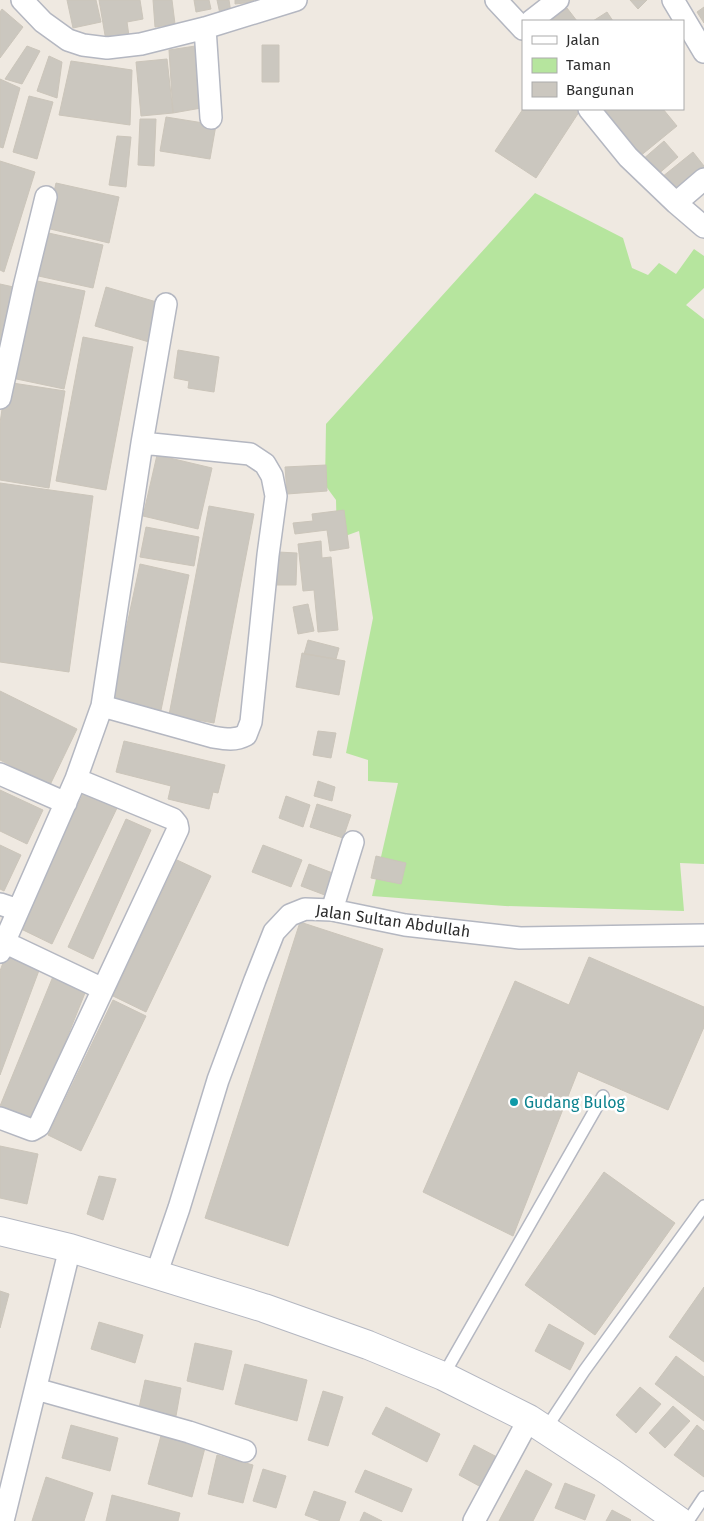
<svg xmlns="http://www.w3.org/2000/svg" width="704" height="1521" font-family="'Fira Sans',sans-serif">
  <rect width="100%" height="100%" fill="#efe9e1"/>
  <path fill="#b6e59e" d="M535 193 623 238 632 268 648 275 659 263 676 274 694 249 704 256V288L686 305 704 319V864L680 863 684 911 505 906 372 896 398 783 368 781V760L346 753 373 618 359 531 337 539 336 500 325 485 326 424Z"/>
  <path fill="#cbc7bf" stroke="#cbc5ba" d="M67 0H96L101 22 73 28Z
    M99 0H140L143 19 127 22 129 36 106 41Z
    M153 0H172L175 24 155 27Z
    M194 0H209L211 9 196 12Z
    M217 0H229L231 13 220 14Z
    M235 0H254V2L235 4Z
    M630 0H647L638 9Z
    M704 7V23L697 12Z
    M567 8 577 21H550Z
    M2 9 23 27 0 58V12Z
    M607 12 613 21H593Z
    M202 45 207 107 173 113 169 50Z
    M262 45H279V82H262Z
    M27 46 40 51 22 84 5 79Z
    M49 56 62 62 57 98 37 91Z
    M167 59 173 113 141 116 136 62Z
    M71 61 132 70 130 125 59 115Z
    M0 79 20 88 3 148 0 147Z
    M29 96 53 102 37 159 13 152Z
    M523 109H581L536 178 495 151Z
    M599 109H663L677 126 639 157Z
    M166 117 216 125 210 159 160 151Z
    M140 119H156L154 166 138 165Z
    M117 136 131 137 126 187 109 185Z
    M664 141 678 157 656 176 642 160Z
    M693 152 704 166V177L678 197 662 177Z
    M0 161 35 172 4 272 0 270Z
    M56 183 119 197 109 243 46 228Z
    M44 232 103 245 93 288 34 275Z
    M28 279 85 291 64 389 7 377Z
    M0 284 18 288 0 348Z
    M106 287 160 303 149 342 95 326Z
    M83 337 133 347 106 490 56 481Z
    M178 350 219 357 214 392 188 388 189 381 174 378Z
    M6 382 65 391 49 488 0 480V423Z
    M157 455 212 468 198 529 143 516Z
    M326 465 327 491 287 494 285 467Z
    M0 483 93 496 69 672 0 662Z
    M209 506 254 514 214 723 169 715Z
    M344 510 349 548 330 551 327 530 295 534 293 523 313 521 312 514Z
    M146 527 199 537 194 566 140 557Z
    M321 541 322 558 331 557 338 630 318 632 314 590 303 591 298 544Z
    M278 552 297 553 296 585H277Z
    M140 564 189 575 160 715 110 704Z
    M308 604 314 631 298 634 293 607Z
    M308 640 339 648 336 659 304 654Z
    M302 653 345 661 339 695 296 687Z
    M0 691 77 729 50 785 0 760Z
    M318 731 336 733 331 758 313 755Z
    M124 741 225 765 218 793 213 792 209 809 168 799 171 786 116 772Z
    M318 781 335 787 332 801 314 796Z
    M0 790 43 810 27 844 0 831Z
    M84 792 117 808 52 944 19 928Z
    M286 796 310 805 303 827 279 818Z
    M317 804 351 815 343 838 310 827Z
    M126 819 151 830 93 959 68 947Z
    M0 845 21 855 4 891 0 889Z
    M263 845 302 860 291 887 252 872Z
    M376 856 406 863 401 884 371 878Z
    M177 860 211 876 146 1012 113 996Z
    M309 864 338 875 330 897 301 886Z
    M300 922 383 949 288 1246 205 1218Z
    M7 952 41 965 0 1075V971Z
    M589 957 704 1007V1027L668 1110 578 1071 513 1236 423 1192 515 981 569 1005Z
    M54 974 87 988 31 1127 0 1114V1106Z
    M113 1000 146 1016 81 1151 48 1135Z
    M0 1146 38 1154 27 1204 0 1198Z
    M604 1172 675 1223 595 1335 525 1285Z
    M99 1176 116 1179 103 1220 87 1214Z
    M704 1287V1362L669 1337Z
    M0 1291 9 1294 0 1328Z
    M99 1322 143 1335 135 1363 91 1349Z
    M549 1324 584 1343 570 1370 535 1351Z
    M195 1343 232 1351 223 1390 187 1381Z
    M676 1356 704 1377V1421L655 1384Z
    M245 1364 307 1380 297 1421 235 1404Z
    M145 1380 181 1388 176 1416 139 1408Z
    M640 1387 661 1404 636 1433 616 1415Z
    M323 1391 343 1397 328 1446 308 1440Z
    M673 1406 690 1421 665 1448 649 1433Z
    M386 1407 440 1434 427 1462 372 1434Z
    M71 1425 118 1438 110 1471 62 1458Z
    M697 1425 704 1431V1477L674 1455Z
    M162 1432 206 1444 192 1497 148 1484Z
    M474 1445 497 1457 481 1487 459 1475Z
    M217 1455 253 1465 243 1503 208 1494Z
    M263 1469 286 1476 276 1508 253 1501Z
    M365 1470 412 1489 402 1512 355 1492Z
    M526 1470 552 1484 533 1521H499Z
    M46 1477 93 1493 84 1521H32Z
    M565 1483 595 1495 585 1520 555 1508Z
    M314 1491 346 1502 339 1521H321L305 1515Z
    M112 1495 180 1513 178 1521H106Z
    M612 1510 631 1520 630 1521H606Z
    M364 1512 382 1521H360Z"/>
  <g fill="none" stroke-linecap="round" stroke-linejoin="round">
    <g stroke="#b4b7c1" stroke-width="14">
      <path id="service" d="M443 1376 603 1096
        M545 1430 584 1371 704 1206
        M688 1521 704 1497"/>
    </g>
    <g stroke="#b4b7c1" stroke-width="24">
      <path id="minor" d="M22 0 43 22 68 40 83 45 107 48 141 44 205 28 296 0
        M496 0 523 29
        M673 0 704 52
        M531 21 558 0
        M205 28 211 118
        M589 109 628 157 676 203 704 227
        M676 203 704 179
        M0 398 24 287 46 197
        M102 706 213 737C225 739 235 741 246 735L251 722 268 555 276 496 272 476 265 464 250 454 142 443
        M0 774 66 803
        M0 904 18 910
        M332 910 353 842
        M4 942 103 989
        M0 952 76 779 102 706 142 443 166 304
        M0 1118 32 1130 39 1126 178 829 177 824 173 819 76 779
        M156 1275 179 1208 218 1080 255 980 274 932 290 915 305 909 332 910 405 925 520 938 704 935
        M36 1389 189 1432 245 1451
        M3 1521 70 1248
        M474 1521 529 1419"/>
    </g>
    <g stroke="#b4b7c1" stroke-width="30">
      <path id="tertiary" d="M0 1231 70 1248 264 1308 368 1345 443 1376 529 1419 610 1472 679 1521"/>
    </g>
    <use href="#service" stroke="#fff" stroke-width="11"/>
    <use href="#minor" stroke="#fff" stroke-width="21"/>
    <use href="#tertiary" stroke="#fff" stroke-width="28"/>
  </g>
  <circle fill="#0f9aa8" stroke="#fff" stroke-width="2" cx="514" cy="1102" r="5"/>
  <g text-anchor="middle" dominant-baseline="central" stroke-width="5" stroke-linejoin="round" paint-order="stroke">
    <g font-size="16" fill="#2e2e2e" stroke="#fff">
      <text transform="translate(393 921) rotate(8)">Jalan Sultan Abdullah</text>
    </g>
    <g font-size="16" fill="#0d838f" stroke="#fff" text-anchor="start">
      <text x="524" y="1102">Gudang Bulog</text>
    </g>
  </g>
  <rect x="522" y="20" width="162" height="90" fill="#ffffff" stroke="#ababab"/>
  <rect x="532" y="36" width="25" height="8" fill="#ffffff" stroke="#ababab"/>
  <text x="566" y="45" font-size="15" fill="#2e2e2e">Jalan</text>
  <rect x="532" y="58" width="25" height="15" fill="#b6e59e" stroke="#ababab"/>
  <text x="566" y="70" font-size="15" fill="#2e2e2e">Taman</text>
  <rect x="532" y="82" width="25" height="15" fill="#cbc7bf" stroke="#ababab"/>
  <text x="566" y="95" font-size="15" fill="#2e2e2e">Bangunan</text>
</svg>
